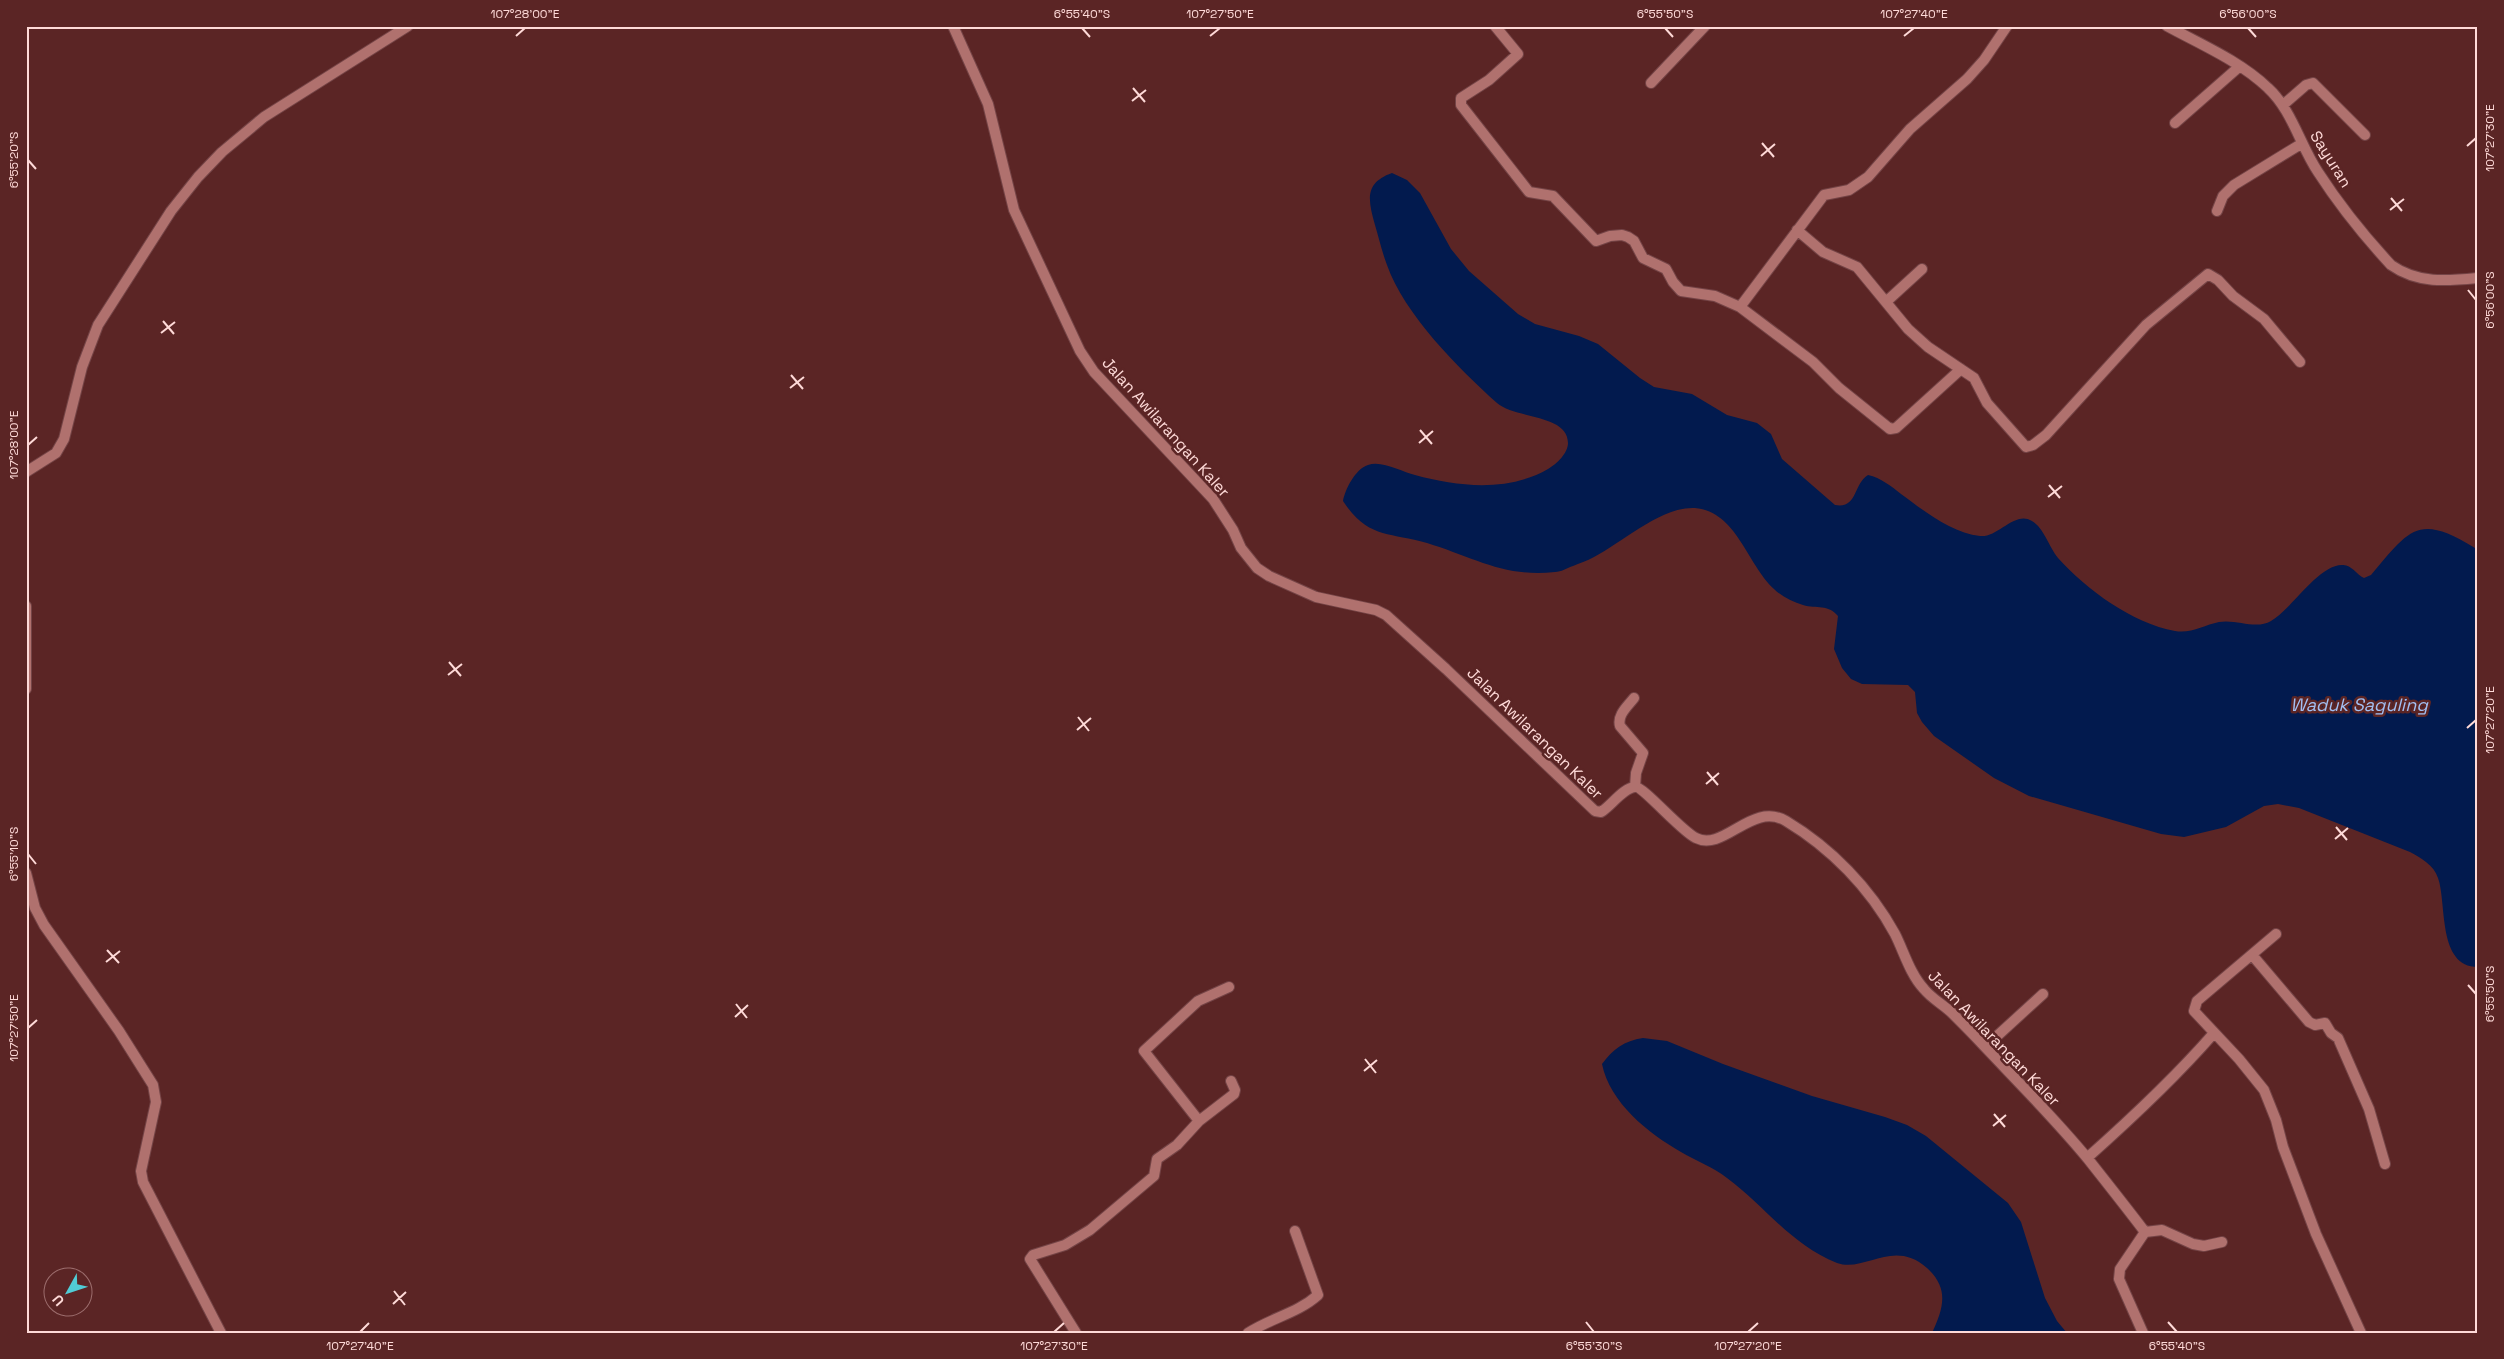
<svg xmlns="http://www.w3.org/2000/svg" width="2504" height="1359" font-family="'Space Grotesk',sans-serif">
  <rect width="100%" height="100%" fill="#5b2525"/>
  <path fill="#021a4e" d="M1392 173 1407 180 1420 193 1451 249 1469 271 1518 314 1535 324 1579 336 1598 344 1640 378 1654 387 1692 394 1727 415 1757 423 1771 434 1782 459 1835 505C1858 509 1853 484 1868 475 1881 478 1891 486 1901 494 1923 510 1951 533 1980 536 1998 538 2015 510 2032 521 2044 528 2049 547 2058 558 2087 590 2132 623 2175 631 2191 634 2204 625 2219 622 2237 619 2256 630 2271 621 2292 609 2318 565 2342 565 2351 564 2356 574 2364 578L2371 575C2410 529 2418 513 2475 548L2478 550V967C2437 967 2447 903 2438 878 2434 865 2421 858 2410 852L2299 808 2278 804 2264 806 2226 827 2184 837 2161 834 2029 796 1994 778 1934 736 1922 722 1917 713 1915 692 1908 685 1862 684 1851 679 1842 668 1834 649 1838 616C1828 604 1817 609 1803 605 1793 602 1782 597 1774 589 1747 564 1737 512 1695 508 1662 506 1621 543 1594 557 1587 561 1579 563 1573 566 1567 568 1561 572 1555 572 1505 578 1473 557 1427 543 1389 532 1368 539 1343 501 1345 490 1355 469 1368 465 1382 460 1402 472 1415 475 1459 487 1508 492 1548 469 1557 464 1568 453 1568 443 1568 414 1515 419 1497 403 1459 369 1404 314 1387 265 1382 252 1379 238 1375 225 1368 200 1364 183 1392 173Z
    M1643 1038 1667 1041 1723 1064 1812 1096 1885 1117 1907 1125 1926 1136 2008 1203 2021 1222 2045 1298 2057 1321 2067 1333H1932C1943 1309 1950 1289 1927 1268 1893 1238 1865 1273 1837 1263 1791 1245 1765 1206 1727 1178 1713 1167 1696 1161 1681 1152 1648 1133 1610 1103 1602 1064 1613 1049 1624 1041 1643 1038Z"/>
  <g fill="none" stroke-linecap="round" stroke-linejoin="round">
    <g stroke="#744446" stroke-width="12">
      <path id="street" d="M953 26 988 104 1014 210 1080 351 1094 372 1213 499 1233 530 1241 548 1257 568 1269 576 1316 597 1376 610 1386 615 1446 669 1595 811 1601 812C1611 806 1623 788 1635 787 1643 786 1681 831 1696 838 1724 852 1752 801 1786 821 1831 848 1870 888 1895 934 1904 952 1910 974 1924 989 1932 999 1944 1005 1953 1014 1964 1025 1975 1036 1985 1047 2020 1084 2056 1120 2088 1159 2107 1183 2126 1207 2145 1232
        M1495 26 1518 54 1489 80 1461 98V105L1529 192 1553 196 1596 241 1610 236 1622 235 1628 237 1634 241 1643 258 1666 269 1673 282 1681 291 1715 296 1740 307
        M2167 26C2200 44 2240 61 2268 88 2292 110 2300 145 2318 172 2338 203 2366 238 2391 265 2418 284 2447 281 2478 278
        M1651 83 1705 26
        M2283 105 2306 85 2313 83 2365 135
        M2175 123 2240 66
        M2217 211 2223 196 2234 185 2301 144
        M1797 230 1823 252 1857 267 1908 329 1928 347 1974 378 1987 403 2026 447 2033 445 2046 435 2146 325 2208 274 2218 280 2233 296 2264 319 2300 362
        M1887 301 1922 269
        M1961 369 1896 428 1890 429 1839 388 1813 362 1740 307 1824 195 1849 190 1868 177 1910 129 1967 79 1984 60 2007 26
        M26 472 56 453 64 439 82 367 98 325 171 211 198 177 222 152 264 117 408 26
        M26 606V689
        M1634 698C1627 707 1617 715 1620 726L1643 753 1636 773 1635 787
        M26 873 35 908 44 925 119 1031 153 1085 156 1102 141 1171 143 1182 221 1333
        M2276 934 2197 1001 2194 1011 2239 1059 2264 1090 2276 1120 2283 1147 2316 1234 2361 1333
        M2253 956 2309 1022 2315 1025 2325 1023 2331 1033 2338 1038 2369 1109 2385 1164
        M1985 1047 2043 994
        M1199 1121 1144 1051 1198 1001 1229 987
        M2087 1158C2132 1118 2174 1079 2214 1033
        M2145 1232 2162 1230 2193 1244 2204 1246 2222 1242
        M1076 1333 1030 1259 1033 1255 1065 1245 1090 1230 1154 1176 1157 1159 1177 1145 1199 1121 1234 1094 1235 1090 1231 1081
        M1248 1333C1271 1318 1298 1313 1318 1295L1295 1231
        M2143 1333 2119 1279 2120 1269 2145 1232"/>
    </g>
    <use href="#street" stroke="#b0716e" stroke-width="10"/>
  </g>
  <path fill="none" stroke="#fedad8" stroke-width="2" d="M1082 28 1090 37M1665 28 1673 37M2248 28 2256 37M516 36 525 28M1210 36 1220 28M1904 36 1914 28M1133 88 1145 102M1132 101 1146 90M1762 143 1774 157M2467 146 2476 138M1761 156 1775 144M28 160 36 169M2391 198 2402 211M2390 210 2404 199M2468 290 2476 300M163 321 174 334M161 333 175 322M791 375 803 389M790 388 804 377M1420 430 1432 444M1419 443 1433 431M28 445 37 437M2049 485 2060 498M2048 497 2062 486M449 662 461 676M448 675 462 664M1078 717 1089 731M2467 728 2476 720M1077 730 1091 718M1707 772 1718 785M1706 784 1719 773M2336 827 2347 840M2335 839 2348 828M28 854 36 864M107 950 119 963M106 962 120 951M2468 985 2476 994M736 1004 747 1018M735 1017 748 1005M28 1028 37 1020M1365 1059 1376 1073M1364 1071 1377 1060M1994 1114 2005 1127M1993 1126 2006 1115M394 1291 405 1305M393 1304 406 1292M1586 1322 1594 1332M2168 1322 2177 1332M360 1332 369 1323M1054 1332 1064 1323M1748 1332 1758 1323"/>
  <g text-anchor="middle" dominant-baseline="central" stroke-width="5" stroke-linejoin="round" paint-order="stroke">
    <g font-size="16" fill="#fedad8" stroke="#5b2525">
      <text transform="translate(2331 159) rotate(58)">Sayuran</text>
      <text transform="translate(1166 427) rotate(48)">Jalan Awilarangan Kaler</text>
      <text transform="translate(1535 733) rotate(44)">Jalan Awilarangan Kaler</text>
      <text transform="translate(1994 1038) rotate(46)">Jalan Awilarangan Kaler</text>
    </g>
    <g font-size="18" font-style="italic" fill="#a2bff2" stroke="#5b2525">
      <text x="2359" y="704">Waduk Saguling</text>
    </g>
  </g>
  <rect width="2504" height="1359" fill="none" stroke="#5b2525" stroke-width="55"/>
  <g transform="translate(68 1292) rotate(230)"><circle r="24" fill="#5b2525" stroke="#9c6d6d"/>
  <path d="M0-4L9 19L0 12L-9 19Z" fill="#51ccd5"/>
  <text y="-8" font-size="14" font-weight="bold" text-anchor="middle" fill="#fedad8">U</text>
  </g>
  <rect x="28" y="28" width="2448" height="1304" fill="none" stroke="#fedad8" stroke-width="2"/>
  <g font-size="12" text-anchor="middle" fill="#fedad8">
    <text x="525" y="18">107°28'00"E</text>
    <text x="1082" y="18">6°55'40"S</text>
    <text x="1220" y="18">107°27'50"E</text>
    <text x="1665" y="18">6°55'50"S</text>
    <text x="1914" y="18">107°27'40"E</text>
    <text x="2248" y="18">6°56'00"S</text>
    <text transform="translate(2490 138) rotate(-90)" y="4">107°27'30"E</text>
    <text transform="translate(14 160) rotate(-90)" y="4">6°55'20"S</text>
    <text transform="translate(2490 300) rotate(-90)" y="4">6°56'00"S</text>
    <text transform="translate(14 445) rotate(-90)" y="4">107°28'00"E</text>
    <text transform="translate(2490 720) rotate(-90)" y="4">107°27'20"E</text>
    <text transform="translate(14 854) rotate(-90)" y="4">6°55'10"S</text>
    <text transform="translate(2490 994) rotate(-90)" y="4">6°55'50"S</text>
    <text transform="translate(14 1028) rotate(-90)" y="4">107°27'50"E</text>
    <text x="360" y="1350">107°27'40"E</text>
    <text x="1054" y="1350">107°27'30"E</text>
    <text x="1594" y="1350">6°55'30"S</text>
    <text x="1748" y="1350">107°27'20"E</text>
    <text x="2177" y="1350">6°55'40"S</text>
  </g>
</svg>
